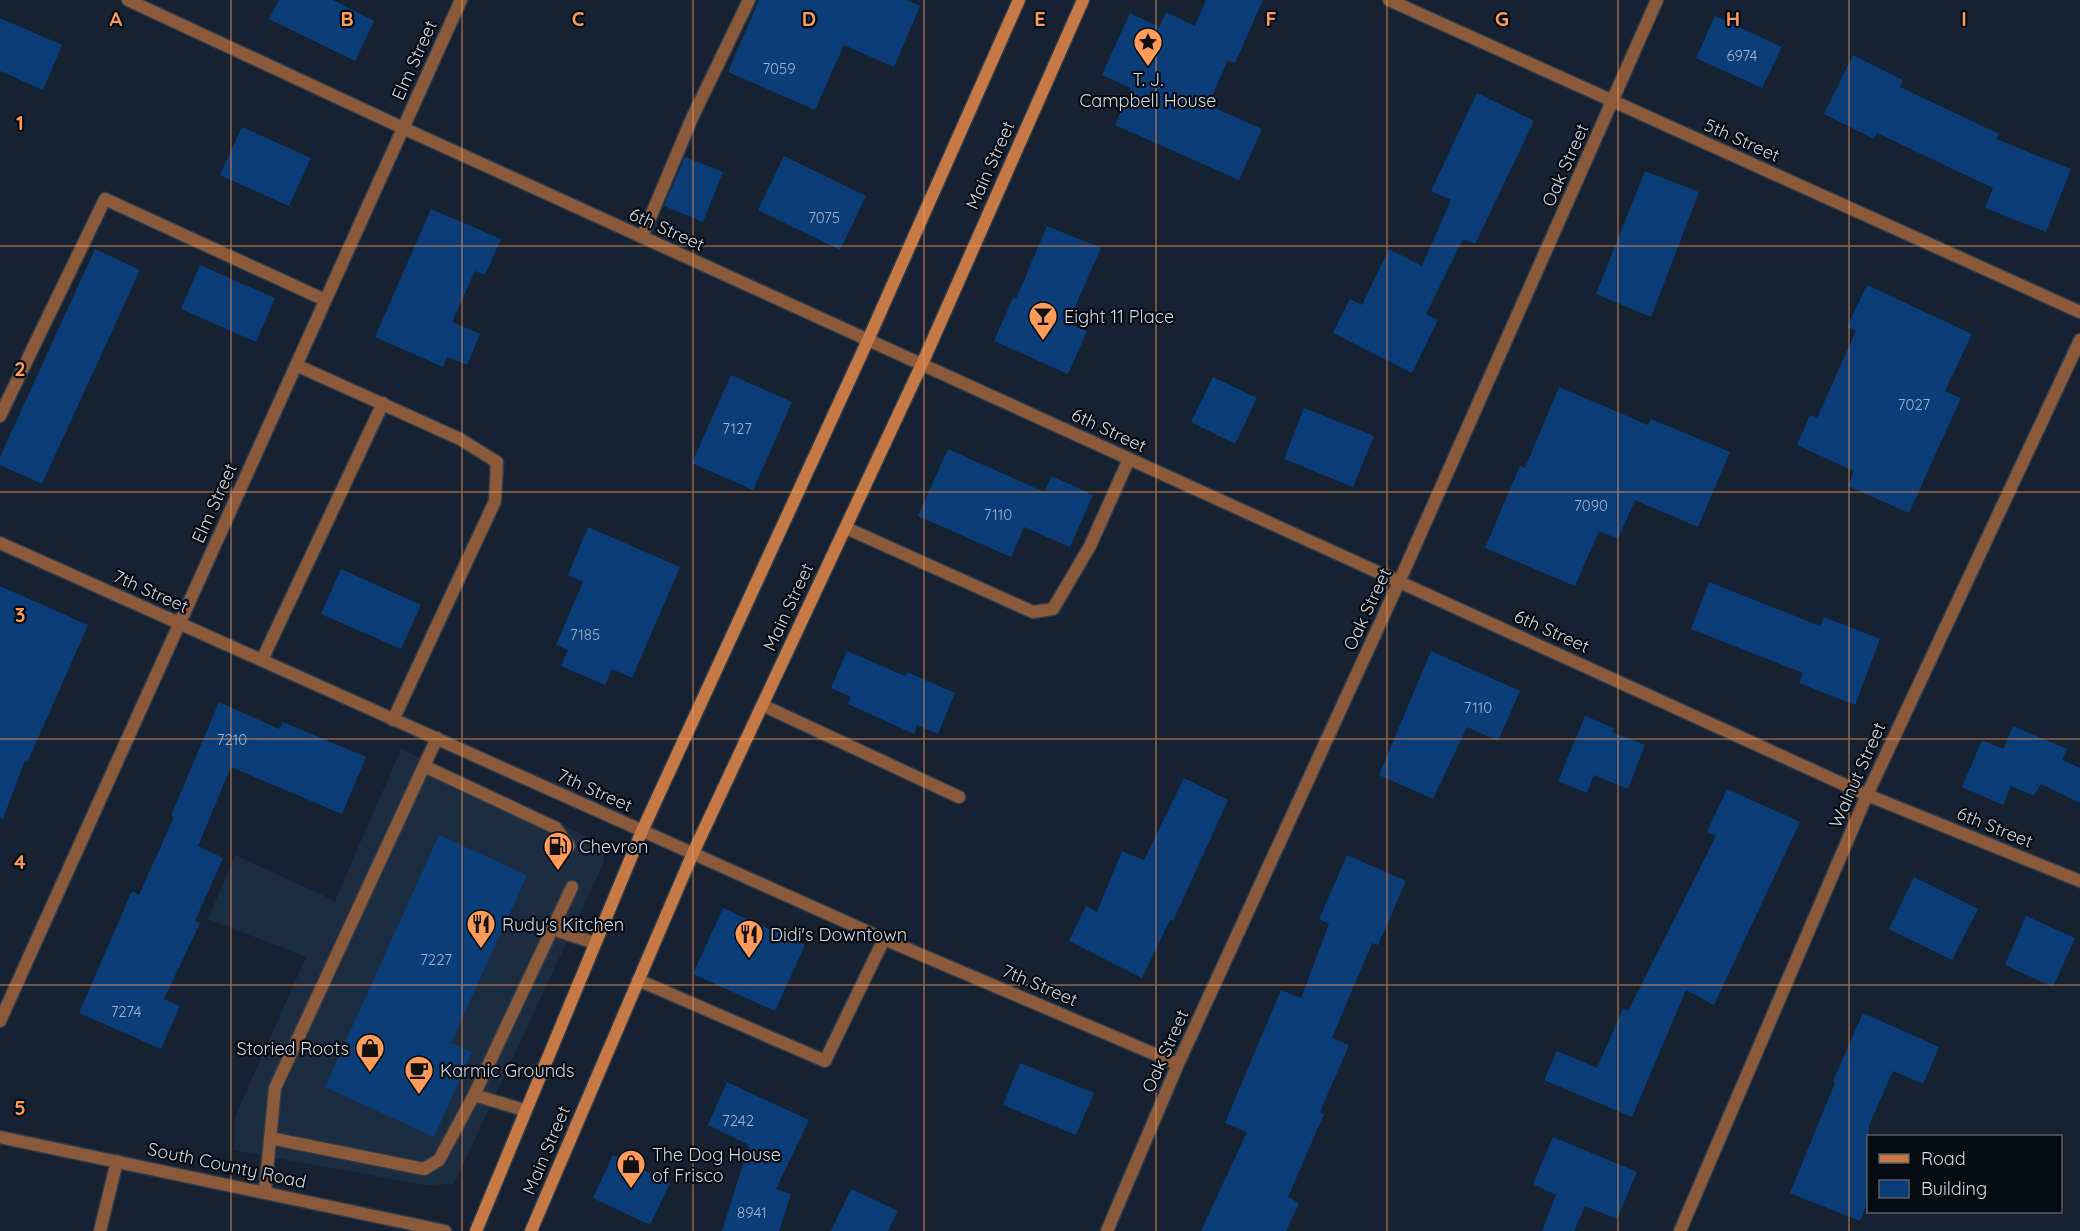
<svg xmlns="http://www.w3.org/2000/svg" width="2080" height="1231" font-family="Quicksand,sans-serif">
  <rect width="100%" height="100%" fill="#162232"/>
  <path fill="#1d2d41" d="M401 749 598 842 605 853 603 864 454 1184 425 1185 234 1150 235 1117 306 957 208 919 235 855 335 901Z"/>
  <path fill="#0b3d79" d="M279 0H333L374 21 355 61 269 19Z
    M759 0H906L920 6 894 67 844 45 815 110 728 72Z
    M1206 0H1263L1235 63 1228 60 1208 105 1262 129 1239 180 1115 125 1131 88 1102 75 1130 13 1159 27 1166 12 1195 26Z
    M1715 16 1782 47 1762 88 1696 58Z
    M0 18 62 45 43 90 0 71Z
    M1853 55 1903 80 1900 87 1999 134 1996 139 2071 169 2046 232 1985 208 1993 188 1877 133 1874 139 1824 114Z
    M1477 93 1534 121 1475 244 1463 239 1426 314 1438 320 1412 373 1333 333 1350 299 1362 305 1389 249 1422 266 1451 200 1431 191Z
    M242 127 311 158 289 206 220 175Z
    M784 156 866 196 840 250 758 210Z
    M685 157 723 172 703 222 664 206Z
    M1645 171 1699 192 1651 317 1596 294Z
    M431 209 501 239 485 275 475 271 452 322 480 334 467 365 447 357 443 367 375 337Z
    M1047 226 1101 248 1068 323 1087 331 1068 374 994 341 1013 298 1016 299Z
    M95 249 140 270 42 484 0 465V457Z
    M200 265 275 298 256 342 181 309Z
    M1867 285 1972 334 1945 391 1961 398 1909 513 1848 486 1854 471 1797 445 1810 415 1817 418 1856 331 1847 327Z
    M731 375 792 402 753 490 692 463Z
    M1213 377 1257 398 1235 444 1191 422Z
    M1559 387 1648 425 1651 419 1730 452 1698 527 1635 500 1618 539 1599 531 1575 586 1485 548 1520 466 1525 468Z
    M1304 408 1374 436 1353 487 1284 459Z
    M948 449 1044 492 1052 476 1093 495 1070 547 1024 527 1011 557 918 516Z
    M588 527 680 567 632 678 612 669 605 685 561 666 568 650 556 645 583 582 568 575Z
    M341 569 421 605 401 649 321 614Z
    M1709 582 1820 626 1824 617 1880 639 1855 705 1799 683 1803 673 1691 629Z
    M0 586 88 625 28 761 25 760 3 819 0 818Z
    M847 651 905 676 907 672 955 693 938 734 917 725 914 734 848 704 851 697 831 688Z
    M1431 651 1520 691 1498 741 1467 727 1433 799 1379 775Z
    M219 702 279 729 283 722 366 757 342 814 231 767 198 846 223 858 195 921 200 923 164 999 180 1006 161 1049 79 1013 132 891 139 895 174 817 171 816Z
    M1585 716 1614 728 1612 732 1645 745 1628 789 1594 775 1587 793 1558 781Z
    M2013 726 2067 749 2062 760 2080 768V803L2041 784 2034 796 2011 786 2003 805 1962 787 1982 740 2003 749Z
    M1184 778 1228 800 1173 921 1170 920 1142 978 1069 941 1086 906 1097 912 1122 851 1144 860Z
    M1727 789 1800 822 1714 1005 1686 990 1632 1117 1544 1080 1557 1051 1597 1068 1623 1009 1628 1011 1716 836 1707 832Z
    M439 835 527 875 451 1043 472 1052 434 1137 325 1087Z
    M1347 855 1406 881 1378 945 1372 943 1332 1038 1349 1045 1320 1112 1324 1114 1288 1197 1299 1203 1286 1231H1201L1247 1132 1225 1123 1281 990 1301 998 1329 924 1319 919Z
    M1914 877 1978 909 1952 960 1889 929Z
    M723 908 805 945 775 1011 693 974Z
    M2026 916 2075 938 2053 987 2005 965Z
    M1863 1013 1939 1047 1923 1084 1893 1071 1869 1125V1199L1860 1221 1790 1193 1835 1083 1833 1081Z
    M1020 1063 1094 1093 1076 1135 1003 1105Z
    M727 1082 809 1120 776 1189 791 1194 779 1231H722L749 1145 708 1125Z
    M1553 1137 1637 1172 1617 1219 1585 1206 1574 1231H1542L1556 1195 1533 1184Z
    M613 1155 670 1183 650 1225 593 1198Z
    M851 1189 898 1211 888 1231H831Z"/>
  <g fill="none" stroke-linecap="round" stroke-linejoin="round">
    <g stroke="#303c4b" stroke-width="15">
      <path id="service" d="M642 237 692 118 749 0
        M296 365 460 439 497 462 495 501 393 720
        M0 416 105 199 325 300
        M846 528 1033 612 1053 609 1090 546 1129 459
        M262 660 383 403
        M762 705 959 797
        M424 766 556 828 569 846
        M552 929 595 943
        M638 980 825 1061 884 939
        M474 1095 524 1110
        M270 1138 424 1169 439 1160 474 1095 572 887
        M265 1191 275 1088 437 738
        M100 1231 117 1161"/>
    </g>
    <g stroke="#303c4b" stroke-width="15">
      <path id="minor" d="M128 0 403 128 1867 795 2080 881
        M1389 0 2080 312
        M0 543 884 939 1178 1064
        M0 1021 461 0
        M1107 1231 1178 1064 1399 582 1657 0
        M1680 1231 1867 795 2080 340"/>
    </g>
    <g stroke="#303c4b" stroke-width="15">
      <path id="tertiary" d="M0 1137 445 1231"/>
    </g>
    <g stroke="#303c4b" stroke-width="15">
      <path id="secondary" d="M476 1231 642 831 868 340 1019 0
        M531 1231 693 853 922 364 1083 0"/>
    </g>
    <use href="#service" stroke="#8a5a3a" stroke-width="12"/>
    <use href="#minor" stroke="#8a5a3a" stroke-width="12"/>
    <use href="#tertiary" stroke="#8a5a3a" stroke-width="12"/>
    <use href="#secondary" stroke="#c67944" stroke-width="12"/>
  </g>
  <path fill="none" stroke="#fe9b58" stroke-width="1.5" stroke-opacity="0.55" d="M231 0V1231M462 0V1231M693 0V1231M924 0V1231M1156 0V1231M1387 0V1231M1618 0V1231M1849 0V1231M0 246H2080M0 492H2080M0 739H2080M0 985H2080"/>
  <defs>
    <g id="sight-pin" transform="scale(1.5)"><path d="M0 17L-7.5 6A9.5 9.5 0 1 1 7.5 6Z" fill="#fe9b58" stroke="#060b12"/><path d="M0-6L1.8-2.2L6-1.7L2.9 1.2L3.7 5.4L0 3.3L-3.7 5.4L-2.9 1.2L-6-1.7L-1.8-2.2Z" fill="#111"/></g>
    <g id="bar-pin" transform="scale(1.5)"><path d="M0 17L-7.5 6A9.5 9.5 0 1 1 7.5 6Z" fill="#fe9b58" stroke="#060b12"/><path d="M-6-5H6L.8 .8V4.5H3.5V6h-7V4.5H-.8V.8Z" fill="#111"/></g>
    <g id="fuel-pin" transform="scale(1.5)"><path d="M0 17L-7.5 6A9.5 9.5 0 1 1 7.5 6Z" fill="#fe9b58" stroke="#060b12"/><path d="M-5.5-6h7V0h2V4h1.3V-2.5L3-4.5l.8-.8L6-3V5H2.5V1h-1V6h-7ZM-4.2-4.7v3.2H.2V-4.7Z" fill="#111"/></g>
    <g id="restaurant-pin" transform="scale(1.5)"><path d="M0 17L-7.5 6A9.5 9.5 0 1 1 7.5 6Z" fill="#fe9b58" stroke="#060b12"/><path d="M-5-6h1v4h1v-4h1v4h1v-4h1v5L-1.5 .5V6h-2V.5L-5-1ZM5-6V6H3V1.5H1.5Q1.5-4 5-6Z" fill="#111"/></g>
    <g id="shop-pin" transform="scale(1.5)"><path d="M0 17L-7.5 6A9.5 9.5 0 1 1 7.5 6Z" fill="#fe9b58" stroke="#060b12"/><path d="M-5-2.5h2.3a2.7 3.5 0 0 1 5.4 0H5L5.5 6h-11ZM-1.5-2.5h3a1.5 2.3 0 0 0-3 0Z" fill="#111"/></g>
    <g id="cafe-pin" transform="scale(1.5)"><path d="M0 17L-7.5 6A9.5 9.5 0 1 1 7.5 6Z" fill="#fe9b58" stroke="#060b12"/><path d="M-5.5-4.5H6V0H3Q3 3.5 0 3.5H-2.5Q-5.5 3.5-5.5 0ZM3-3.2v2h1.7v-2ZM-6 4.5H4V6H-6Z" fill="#111"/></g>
  </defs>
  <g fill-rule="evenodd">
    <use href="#sight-pin" x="1148" y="42"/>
    <use href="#bar-pin" x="1043" y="316"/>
    <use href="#fuel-pin" x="558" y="846"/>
    <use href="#restaurant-pin" x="481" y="924"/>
    <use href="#restaurant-pin" x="749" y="934"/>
    <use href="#shop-pin" x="370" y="1048"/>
    <use href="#cafe-pin" x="419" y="1070"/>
    <use href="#shop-pin" x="631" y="1164"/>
  </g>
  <g text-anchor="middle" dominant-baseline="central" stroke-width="4.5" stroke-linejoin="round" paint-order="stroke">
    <g font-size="15" fill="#a0b2c9">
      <text x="1742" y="55">6974</text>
      <text x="779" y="68">7059</text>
      <text x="824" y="217">7075</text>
      <text x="1914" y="404">7027</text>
      <text x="737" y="428">7127</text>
      <text x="1591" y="505">7090</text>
      <text x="998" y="514">7110</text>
      <text x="585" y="634">7185</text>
      <text x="1478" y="707">7110</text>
      <text x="232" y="739">7210</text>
      <text x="436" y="959">7227</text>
      <text x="126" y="1011">7274</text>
      <text x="738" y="1120">7242</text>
      <text x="752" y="1212">8941</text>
    </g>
    <g font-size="18" fill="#d1d9e4" stroke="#060b12">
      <text transform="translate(414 60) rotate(-66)">Elm Street</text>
      <text transform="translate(1742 140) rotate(24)">5th Street</text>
      <text transform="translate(990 165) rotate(-66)">Main Street</text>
      <text transform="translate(1565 165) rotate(-66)">Oak Street</text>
      <text transform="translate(667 229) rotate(24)">6th Street</text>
      <text transform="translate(1109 430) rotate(25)">6th Street</text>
      <text transform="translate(214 503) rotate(-66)">Elm Street</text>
      <text transform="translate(151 591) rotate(24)">7th Street</text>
      <text transform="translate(788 607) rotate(-65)">Main Street</text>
      <text transform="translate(1367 609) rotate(-65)">Oak Street</text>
      <text transform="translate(1552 631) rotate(24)">6th Street</text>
      <text transform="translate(1857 775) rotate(-66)">Walnut Street</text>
      <text transform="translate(595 790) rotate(24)">7th Street</text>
      <text transform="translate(1995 827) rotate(22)">6th Street</text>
      <text transform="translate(1040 985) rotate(23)">7th Street</text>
      <text transform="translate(1165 1051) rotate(-66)">Oak Street</text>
      <text transform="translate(546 1150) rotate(-67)">Main Street</text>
      <text transform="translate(227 1165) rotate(12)">South County Road</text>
    </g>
    <g font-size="18" fill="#d1d9e4" stroke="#060b12" text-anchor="start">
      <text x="1148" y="79" text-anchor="middle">T. J.<tspan x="1148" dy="21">Campbell House</tspan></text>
      <text x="1064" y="316">Eight 11 Place</text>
      <text x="579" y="846">Chevron</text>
      <text x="502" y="924">Rudy's Kitchen</text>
      <text x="770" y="934">Didi's Downtown</text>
      <text x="349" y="1048" text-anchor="end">Storied Roots</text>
      <text x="440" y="1070">Karmic Grounds</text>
      <text x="652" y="1154">The Dog House<tspan x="652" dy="21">of Frisco</tspan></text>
    </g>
  </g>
  <g font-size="20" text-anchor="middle" font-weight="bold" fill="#fe9b58" stroke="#060b12" stroke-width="4.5" stroke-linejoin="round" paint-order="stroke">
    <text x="116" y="26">A</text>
    <text x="347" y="26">B</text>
    <text x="578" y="26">C</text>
    <text x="809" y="26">D</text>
    <text x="1040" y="26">E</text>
    <text x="1271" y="26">F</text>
    <text x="1502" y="26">G</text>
    <text x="1733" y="26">H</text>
    <text x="1964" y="26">I</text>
    <text x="20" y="130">1</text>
    <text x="20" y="376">2</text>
    <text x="20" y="622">3</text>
    <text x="20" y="869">4</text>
    <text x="20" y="1115">5</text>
  </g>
  <rect x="1867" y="1135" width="195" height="78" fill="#060b12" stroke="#575d66" stroke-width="1.5"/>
  <rect x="1879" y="1154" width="30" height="9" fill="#c67944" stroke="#575d66" stroke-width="1.5"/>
  <text x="1921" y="1165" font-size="18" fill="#d1d9e4">Road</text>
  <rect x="1879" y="1180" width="30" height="18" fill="#0b3d79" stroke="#575d66" stroke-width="1.5"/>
  <text x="1921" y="1195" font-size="18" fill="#d1d9e4">Building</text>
</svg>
